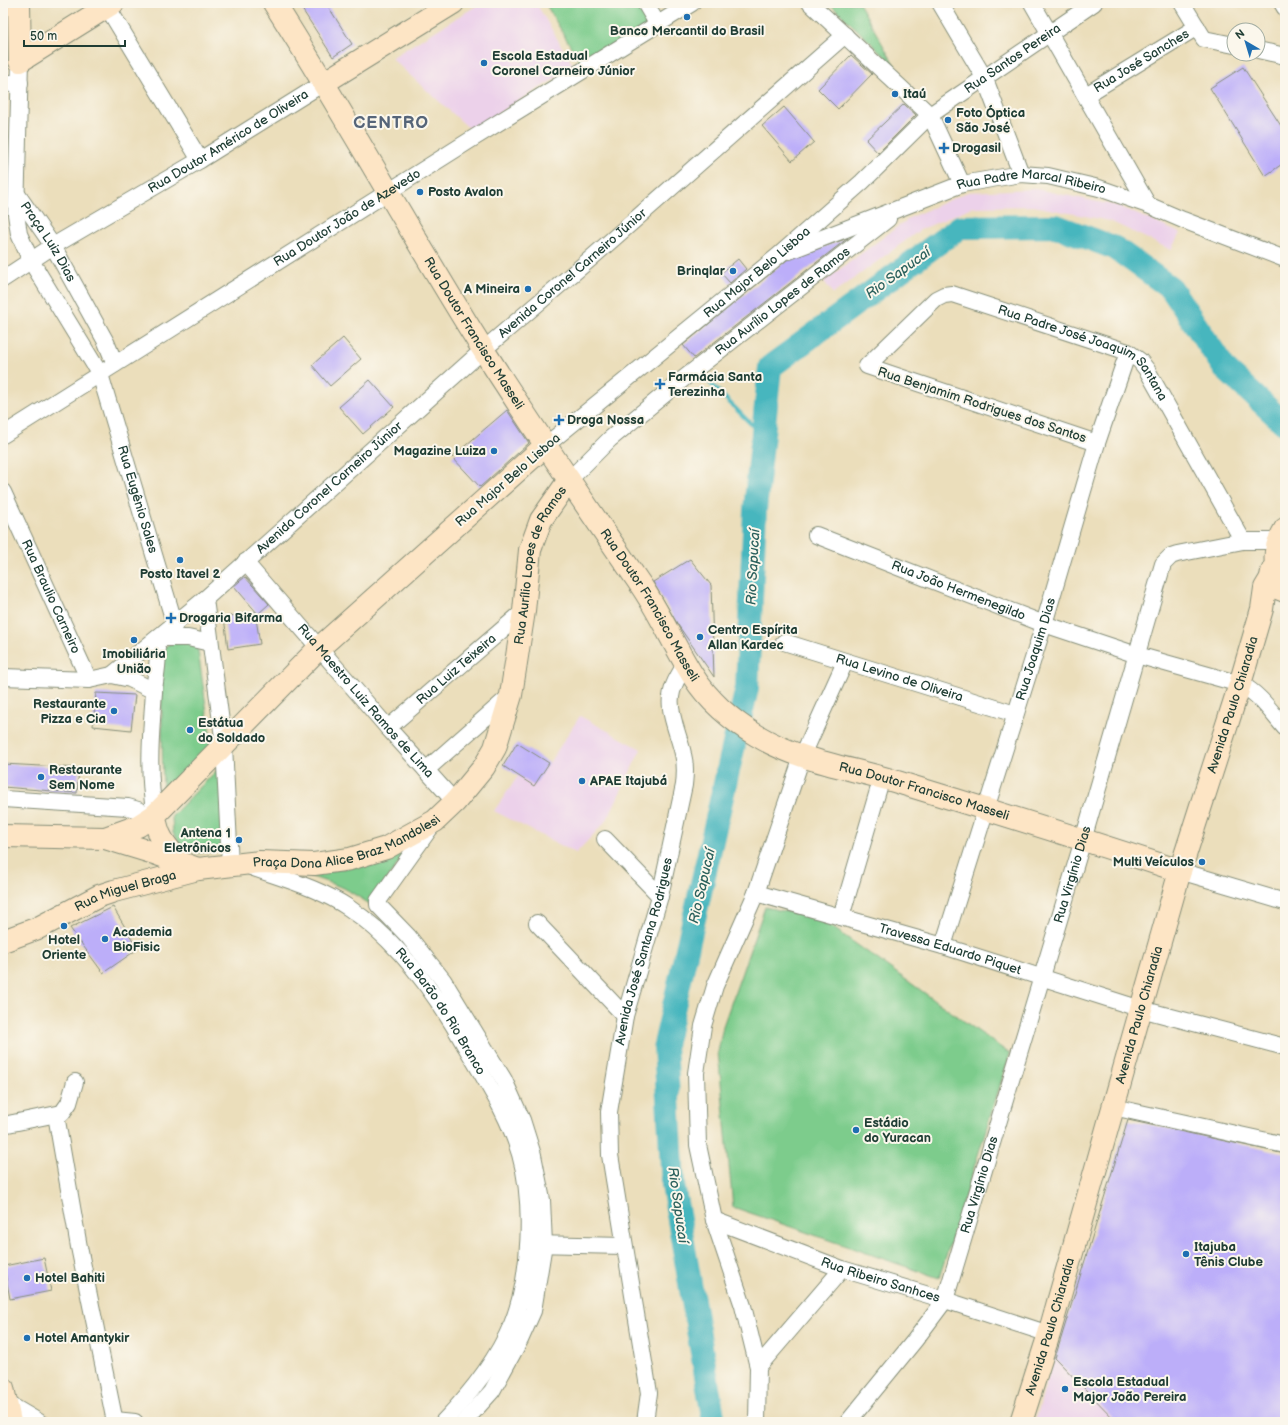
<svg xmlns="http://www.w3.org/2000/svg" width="1288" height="1425" font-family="'Balsamiq Sans',sans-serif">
  <rect width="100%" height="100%" fill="#fbf7ec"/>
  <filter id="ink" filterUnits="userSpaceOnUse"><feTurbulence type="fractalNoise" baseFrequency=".025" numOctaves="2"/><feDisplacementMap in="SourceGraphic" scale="8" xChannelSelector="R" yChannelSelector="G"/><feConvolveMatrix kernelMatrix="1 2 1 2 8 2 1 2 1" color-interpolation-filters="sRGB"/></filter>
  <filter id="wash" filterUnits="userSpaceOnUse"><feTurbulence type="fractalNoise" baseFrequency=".012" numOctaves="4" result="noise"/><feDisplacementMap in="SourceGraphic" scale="16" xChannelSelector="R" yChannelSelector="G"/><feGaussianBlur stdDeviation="0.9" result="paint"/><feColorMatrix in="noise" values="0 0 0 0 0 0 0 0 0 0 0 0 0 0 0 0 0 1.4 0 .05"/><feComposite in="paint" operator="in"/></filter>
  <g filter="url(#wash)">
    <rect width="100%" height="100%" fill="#ebdebb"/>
    <path fill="#ecd1ea" d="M481 3H536L574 67 471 130 391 58Z
      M1036 189 1118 206 1180 233 1171 250 1110 221 1034 206 972 207 920 230 833 294 824 281 911 217 968 192Z
      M580 716 641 749 607 820 576 853 494 811 518 776 534 786Z
      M1054 1357 1117 1422H1035Z"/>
    <path fill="#7dcc8c" stroke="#4e8460" d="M545 3H636L648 25 583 67Z
      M829 3H859L895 66Z
      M178 639 197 644 212 747 163 797 161 649Z
      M220 767 225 841 213 852 197 853 181 845 173 833 172 816Z
      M413 842 370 904 344 888 307 875 364 865Z
      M765 907 821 919 1010 1054 939 1278 733 1207 718 1052 723 1026Z"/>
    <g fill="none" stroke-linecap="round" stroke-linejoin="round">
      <path stroke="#47b6be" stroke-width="4" d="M705 378 763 436"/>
      <path stroke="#47b6be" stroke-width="24" d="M714 1422 673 1185 665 1045 747 688 755 510 770 367 960 227 1056 226 1115 248 1171 288 1225 369 1285 424"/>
    </g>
    <g id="blocks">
      <path fill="#bcaef9" d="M298 3H326L352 44 333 57Z
        M851 55 872 74 838 109 818 89Z
        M1243 67 1285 132V162L1265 176 1210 88Z
        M904 104 916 115 878 153 866 140Z
        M784 107 814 142 792 161 762 126Z
        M848 238 694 358 683 345 787 260Z
        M738 259 746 269 730 283 721 273Z
        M343 338 361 359 330 386 312 365Z
        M370 380 394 407 363 434 339 407Z
        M507 410 529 443 480 487 452 457Z
        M690 559 711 585 714 677 678 625 653 582Z
        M245 577 269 604 258 614 234 586Z
        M255 612 260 644 228 649 224 617Z
        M96 693 135 695 131 730 93 726Z
        M517 743 549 763 534 786 503 766Z
        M3 764 79 768 77 793 3 787Z
        M113 907 138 949 103 973 70 928Z
        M1128 1120 1285 1154V1415L1277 1422H1117L1055 1358Z
        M44 1258 51 1291 10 1299 4 1266Z"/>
    </g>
  </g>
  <g filter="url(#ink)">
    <use href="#blocks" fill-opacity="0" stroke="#858e78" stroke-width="1"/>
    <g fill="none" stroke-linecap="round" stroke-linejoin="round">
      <g stroke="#858e78" stroke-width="18">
        <g id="street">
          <path d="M105 3 200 160"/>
          <path d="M645 3 658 25"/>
          <path d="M810 3 930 115 962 184"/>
          <path d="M940 3 985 79 1021 174"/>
          <path d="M1032 3 1148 205"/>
          <path d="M1182 3 1204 39 1234 45"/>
          <path d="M1282 3 1285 8"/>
          <path d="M1258 50 1285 56"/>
          <path id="s1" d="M20 61 16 214 19 234 31 261 100 374 175 625"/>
          <path d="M3 83H20"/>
          <path id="s2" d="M1086 95 1197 27"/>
          <path id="s3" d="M17 194 53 246 106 342 115 364"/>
          <path id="s4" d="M789 251 962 184 1021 174 1048 176 1099 188 1148 205 1183 220 1285 259"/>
          <path id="s5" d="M3 279 53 246 200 160 325 82"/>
          <path id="s6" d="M3 435 472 139 692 3"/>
          <path id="s7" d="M1097 443 867 366 936 299 944 295 952 294 1128 352 1140 361 1147 370 1243 541"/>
          <path id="s8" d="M545 446 778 256 862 182 930 115 1094 3"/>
          <path id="s9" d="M569 480 610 439 683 379 888 219"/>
          <path id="s10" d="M3 492 89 680"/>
          <path id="s11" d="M816 535 1044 624 1137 655 1240 684C1260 694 1271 712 1285 728"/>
          <path id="s12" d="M245 562 388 728 455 802"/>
          <path d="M205 599 224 745 230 865"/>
          <path d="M158 638H188L210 643"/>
          <path d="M155 641C161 657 155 675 154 692 151 733 147 774 155 815"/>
          <path id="s13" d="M784 642 1015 714"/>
          <path id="s14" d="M112 675 205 599 483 350 589 260 845 35"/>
          <path d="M3 677 89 680 112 675 130 679 154 691"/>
          <path id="s15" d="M388 728 524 611"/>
          <path d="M426 770 511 695"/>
          <path d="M3 799 128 807 138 810 149 819"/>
          <path d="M433 824 378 901V905L408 936 443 980 504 1080 522 1120 533 1155 542 1200 544 1244 533 1311 520 1340 492 1391 464 1422"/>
          <path d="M605 839 660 896"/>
          <path id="s16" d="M251 867C284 879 319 888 349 908 399 941 437 995 466 1047 486 1081 509 1116 520 1154 534 1203 531 1277 512 1324 496 1362 471 1393 443 1422"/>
          <path d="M1180 871 1285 902"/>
          <path id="s17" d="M756 893 943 946 1141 1009 1285 1047"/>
          <path d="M841 917 882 777"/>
          <path d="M537 923 625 1016"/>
          <path id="s18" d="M943 946 1044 624 1097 443 1128 352"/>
          <path d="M1113 1107 1285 1145"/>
          <path d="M56 1115 79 1247 115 1422"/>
          <path d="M3 1125 62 1113 69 1103 75 1082"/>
          <path id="s19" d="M714 1220 842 1269 945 1300 1049 1334"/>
          <path d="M533 1244 624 1246"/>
          <path d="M758 1367 842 1269"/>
          <path d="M5 1402 39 1422"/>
          <path d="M115 1420 135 1422"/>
          <path id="s20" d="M645 1422 649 1393 610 1155 609 1112 625 1016 660 896 684 785C685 775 686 765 683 754 680 738 668 713 671 697 672 685 680 673 686 663"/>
          <path d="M757 1422 758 1367 743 1306 714 1220 698 1145 696 1073 703 1026 715 986 756 893 802 757 845 662"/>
          <path id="s21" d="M848 1422 915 1340 945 1300 1083 840 1163 564 1171 556 1177 554 1243 541H1278"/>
        </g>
      </g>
      <g stroke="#858e78" stroke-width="24">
        <g id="secondary">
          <path d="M19 3 20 61"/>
          <path id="s22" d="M274 3C347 117 412 237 484 351 534 430 587 507 640 584 660 613 674 646 693 676 708 700 732 721 756 735 799 761 847 767 894 781 990 810 1085 840 1180 871"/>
          <path d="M20 61 113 3"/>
          <path d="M325 82 453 3"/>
          <path d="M1285 562C1271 564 1268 577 1275 587L1285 591"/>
          <path d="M1276 565C1274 551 1278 541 1285 529"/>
          <path d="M155 815C157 837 166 846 180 862"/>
          <path d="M3 836 105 838 154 853 198 869"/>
          <path d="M105 838 138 826 155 815 319 648 545 446"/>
          <path id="s23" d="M3 941 38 928 99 896 114 891 198 869 260 862 314 864 350 859 386 848 435 821 455 802 484 767 495 748 511 695 524 611 530 550 541 520 569 480"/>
          <path d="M3 1388 10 1422"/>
          <path id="s24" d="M1021 1422 1049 1334 1180 871 1240 684 1262 609 1265 588 1271 578"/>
        </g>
      </g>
      <use href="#street" stroke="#fff" stroke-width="16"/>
      <use href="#secondary" stroke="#fde5c5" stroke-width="22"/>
    </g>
  </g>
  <g fill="#1f6fb2" stroke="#fbf7ec" stroke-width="1.5">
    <circle cx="687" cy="17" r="4"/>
    <circle cx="484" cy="63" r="4"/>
    <circle cx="895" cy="94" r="4"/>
    <circle cx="948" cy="120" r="4"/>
    <path d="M942 142h4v4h4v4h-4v4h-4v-4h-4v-4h4z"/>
    <circle cx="420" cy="192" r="4"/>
    <circle cx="733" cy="271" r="4"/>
    <circle cx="528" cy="289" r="4"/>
    <path d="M658 378h4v4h4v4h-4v4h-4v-4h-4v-4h4z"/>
    <path d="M557 414h4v4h4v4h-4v4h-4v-4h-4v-4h4z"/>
    <circle cx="494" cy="451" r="4"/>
    <circle cx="180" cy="560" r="4"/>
    <path d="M169 612h4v4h4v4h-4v4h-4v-4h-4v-4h4z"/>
    <circle cx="700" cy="637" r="4"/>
    <circle cx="134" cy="640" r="4"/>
    <circle cx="114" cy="711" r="4"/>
    <circle cx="190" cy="730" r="4"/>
    <circle cx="41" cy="777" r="4"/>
    <circle cx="582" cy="781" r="4"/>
    <circle cx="239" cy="840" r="4"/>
    <circle cx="1202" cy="862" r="4"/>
    <circle cx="64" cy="926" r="4"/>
    <circle cx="105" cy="939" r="4"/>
    <circle cx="856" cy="1130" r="4"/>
    <circle cx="1186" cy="1254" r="4"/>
    <circle cx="27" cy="1278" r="4"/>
    <circle cx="27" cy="1338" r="4"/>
    <circle cx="1065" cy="1389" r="4"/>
  </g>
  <g text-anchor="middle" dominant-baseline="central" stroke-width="4" stroke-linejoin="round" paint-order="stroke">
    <g font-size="13" font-weight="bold" fill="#1f3d34" stroke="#fbf7ec" text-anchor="start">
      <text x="687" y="31" text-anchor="middle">Banco Mercantil do Brasil</text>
      <text x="492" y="56">Escola Estadual<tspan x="492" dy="15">Coronel Carneiro Júnior</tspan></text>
      <text x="903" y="94">Itaú</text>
      <text x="956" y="113">Foto Óptica<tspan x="956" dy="15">São José</tspan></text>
      <text x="952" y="148">Drogasil</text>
      <text x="428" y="192">Posto Avalon</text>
      <text x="725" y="271" text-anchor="end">Brinqlar</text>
      <text x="520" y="289" text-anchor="end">A Mineira</text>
      <text x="668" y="377">Farmácia Santa<tspan x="668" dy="15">Terezinha</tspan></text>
      <text x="567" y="420">Droga Nossa</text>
      <text x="486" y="451" text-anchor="end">Magazine Luiza</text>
      <text x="180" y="574" text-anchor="middle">Posto Itavel 2</text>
      <text x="179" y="618">Drogaria Bifarma</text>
      <text x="708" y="630">Centro Espírita<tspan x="708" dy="15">Allan Kardec</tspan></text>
      <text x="134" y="654" text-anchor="middle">Imobiliária<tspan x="134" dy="15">União</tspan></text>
      <text x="106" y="704" text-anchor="end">Restaurante<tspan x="106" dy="15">Pizza e Cia</tspan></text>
      <text x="198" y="723">Estátua<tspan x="198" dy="15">do Soldado</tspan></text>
      <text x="49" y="770">Restaurante<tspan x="49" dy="15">Sem Nome</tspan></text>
      <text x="590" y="781">APAE Itajubá</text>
      <text x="231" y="833" text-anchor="end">Antena 1<tspan x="231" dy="15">Eletrônicos</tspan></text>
      <text x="1194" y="862" text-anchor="end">Multi Veículos</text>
      <text x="113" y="932">Academia<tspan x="113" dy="15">BioFisic</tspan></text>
      <text x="64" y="940" text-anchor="middle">Hotel<tspan x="64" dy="15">Oriente</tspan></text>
      <text x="864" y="1123">Estádio<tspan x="864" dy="15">do Yuracan</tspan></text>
      <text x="1194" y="1247">Itajuba<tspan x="1194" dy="15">Tênis Clube</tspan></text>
      <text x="35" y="1278">Hotel Bahiti</text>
      <text x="35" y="1338">Hotel Amantykir</text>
      <text x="1073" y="1382">Escola Estadual<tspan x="1073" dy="15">Major João Pereira</tspan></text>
    </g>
    <g font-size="13" fill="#1f3d34" stroke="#fbf7ec">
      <text stroke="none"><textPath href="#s8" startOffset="608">Rua Santos Pereira</textPath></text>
      <text stroke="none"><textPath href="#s2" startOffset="65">Rua José Sanches</textPath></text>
      <text stroke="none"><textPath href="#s5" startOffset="264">Rua Doutor Américo de Oliveira</textPath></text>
      <text stroke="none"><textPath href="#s4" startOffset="256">Rua Padre Marcal Ribeiro</textPath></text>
      <text stroke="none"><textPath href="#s6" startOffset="407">Rua Doutor João de Azevedo</textPath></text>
      <text stroke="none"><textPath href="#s3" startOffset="57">Praça Luiz Dias</textPath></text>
      <text stroke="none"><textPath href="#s8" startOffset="274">Rua Major Belo Lisboa</textPath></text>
      <text stroke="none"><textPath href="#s14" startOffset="611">Avenida Coronel Carneiro Júnior</textPath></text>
      <text stroke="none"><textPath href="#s9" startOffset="279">Rua Aurílio Lopes de Ramos</textPath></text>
      <text stroke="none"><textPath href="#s22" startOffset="386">Rua Doutor Francisco Masseli</textPath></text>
      <text stroke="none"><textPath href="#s7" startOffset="503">Rua Padre José Joaquim Santana</textPath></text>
      <text transform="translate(982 405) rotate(18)">Rua Benjamim Rodrigues dos Santos</text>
      <text transform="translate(508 480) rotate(-41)">Rua Major Belo Lisboa</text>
      <text stroke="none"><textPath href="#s14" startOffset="287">Avenida Coronel Carneiro Júnior</textPath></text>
      <text stroke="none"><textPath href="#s1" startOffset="466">Rua Eugênio Sales</textPath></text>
      <text stroke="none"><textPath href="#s23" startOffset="740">Rua Aurílio Lopes de Ramos</textPath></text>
      <text stroke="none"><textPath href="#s11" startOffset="153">Rua João Hermenegildo</textPath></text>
      <text stroke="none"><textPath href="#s10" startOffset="115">Rua Braulio Carneiro</textPath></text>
      <text stroke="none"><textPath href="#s22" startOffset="710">Rua Doutor Francisco Masseli</textPath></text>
      <text stroke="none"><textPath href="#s18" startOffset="311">Rua Joaquim Dias</textPath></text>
      <text stroke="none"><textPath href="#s15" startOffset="90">Rua Luiz Teixeira</textPath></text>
      <text stroke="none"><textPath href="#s13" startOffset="121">Rua Levino de Oliveira</textPath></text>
      <text stroke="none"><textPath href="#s12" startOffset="184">Rua Maestro Luiz Ramos de Lima</textPath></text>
      <text stroke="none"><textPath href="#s24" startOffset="748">Avenida Paulo Chiaradia</textPath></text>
      <text stroke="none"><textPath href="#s22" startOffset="1058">Rua Doutor Francisco Masseli</textPath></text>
      <text stroke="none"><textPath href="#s23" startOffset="362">Praça Dona Alice Braz Mandolesi</textPath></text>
      <text stroke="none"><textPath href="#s21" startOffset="600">Rua Virgínio Dias</textPath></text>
      <text stroke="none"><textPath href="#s23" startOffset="133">Rua Miguel Braga</textPath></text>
      <text stroke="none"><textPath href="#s17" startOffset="202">Travessa Eduardo Piquet</textPath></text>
      <text stroke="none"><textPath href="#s20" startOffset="478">Avenida José Santana Rodrigues</textPath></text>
      <text stroke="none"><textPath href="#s16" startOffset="246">Rua Barão do Rio Branco</textPath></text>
      <text stroke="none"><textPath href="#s24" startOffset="424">Avenida Paulo Chiaradia</textPath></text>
      <text stroke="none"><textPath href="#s21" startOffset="276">Rua Virgínio Dias</textPath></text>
      <text stroke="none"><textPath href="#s19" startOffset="177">Rua Ribeiro Sanhces</textPath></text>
      <text stroke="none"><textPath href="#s24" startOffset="100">Avenida Paulo Chiaradia</textPath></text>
    </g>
    <g font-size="14" font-style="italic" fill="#2b615d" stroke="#fbf7ec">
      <text transform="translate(898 273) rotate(-36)">Rio Sapucaí</text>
      <text transform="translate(753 567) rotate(-87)">Rio Sapucaí</text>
      <text transform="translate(702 886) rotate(-77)">Rio Sapucaí</text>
      <text transform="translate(678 1205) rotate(82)">Rio Sapucaí</text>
    </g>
    <g font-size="17" font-weight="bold" letter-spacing="1" fill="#566579" stroke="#fbf7ec">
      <text x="391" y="123">CENTRO</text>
    </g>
  </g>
  <rect width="1288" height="1425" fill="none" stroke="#fbf7ec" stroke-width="16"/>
  <g transform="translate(1246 42) rotate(322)"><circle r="19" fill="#fbf7ec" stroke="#a3ada2"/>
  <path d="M0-3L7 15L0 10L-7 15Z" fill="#1f6fb2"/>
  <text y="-6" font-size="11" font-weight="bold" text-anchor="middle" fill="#1f3d34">N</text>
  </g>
  <path d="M24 40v6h101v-6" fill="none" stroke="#1f3d34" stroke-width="2"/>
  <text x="30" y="40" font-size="12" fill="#1f3d34" stroke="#fbf7ec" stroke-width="3" paint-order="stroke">50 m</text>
</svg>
